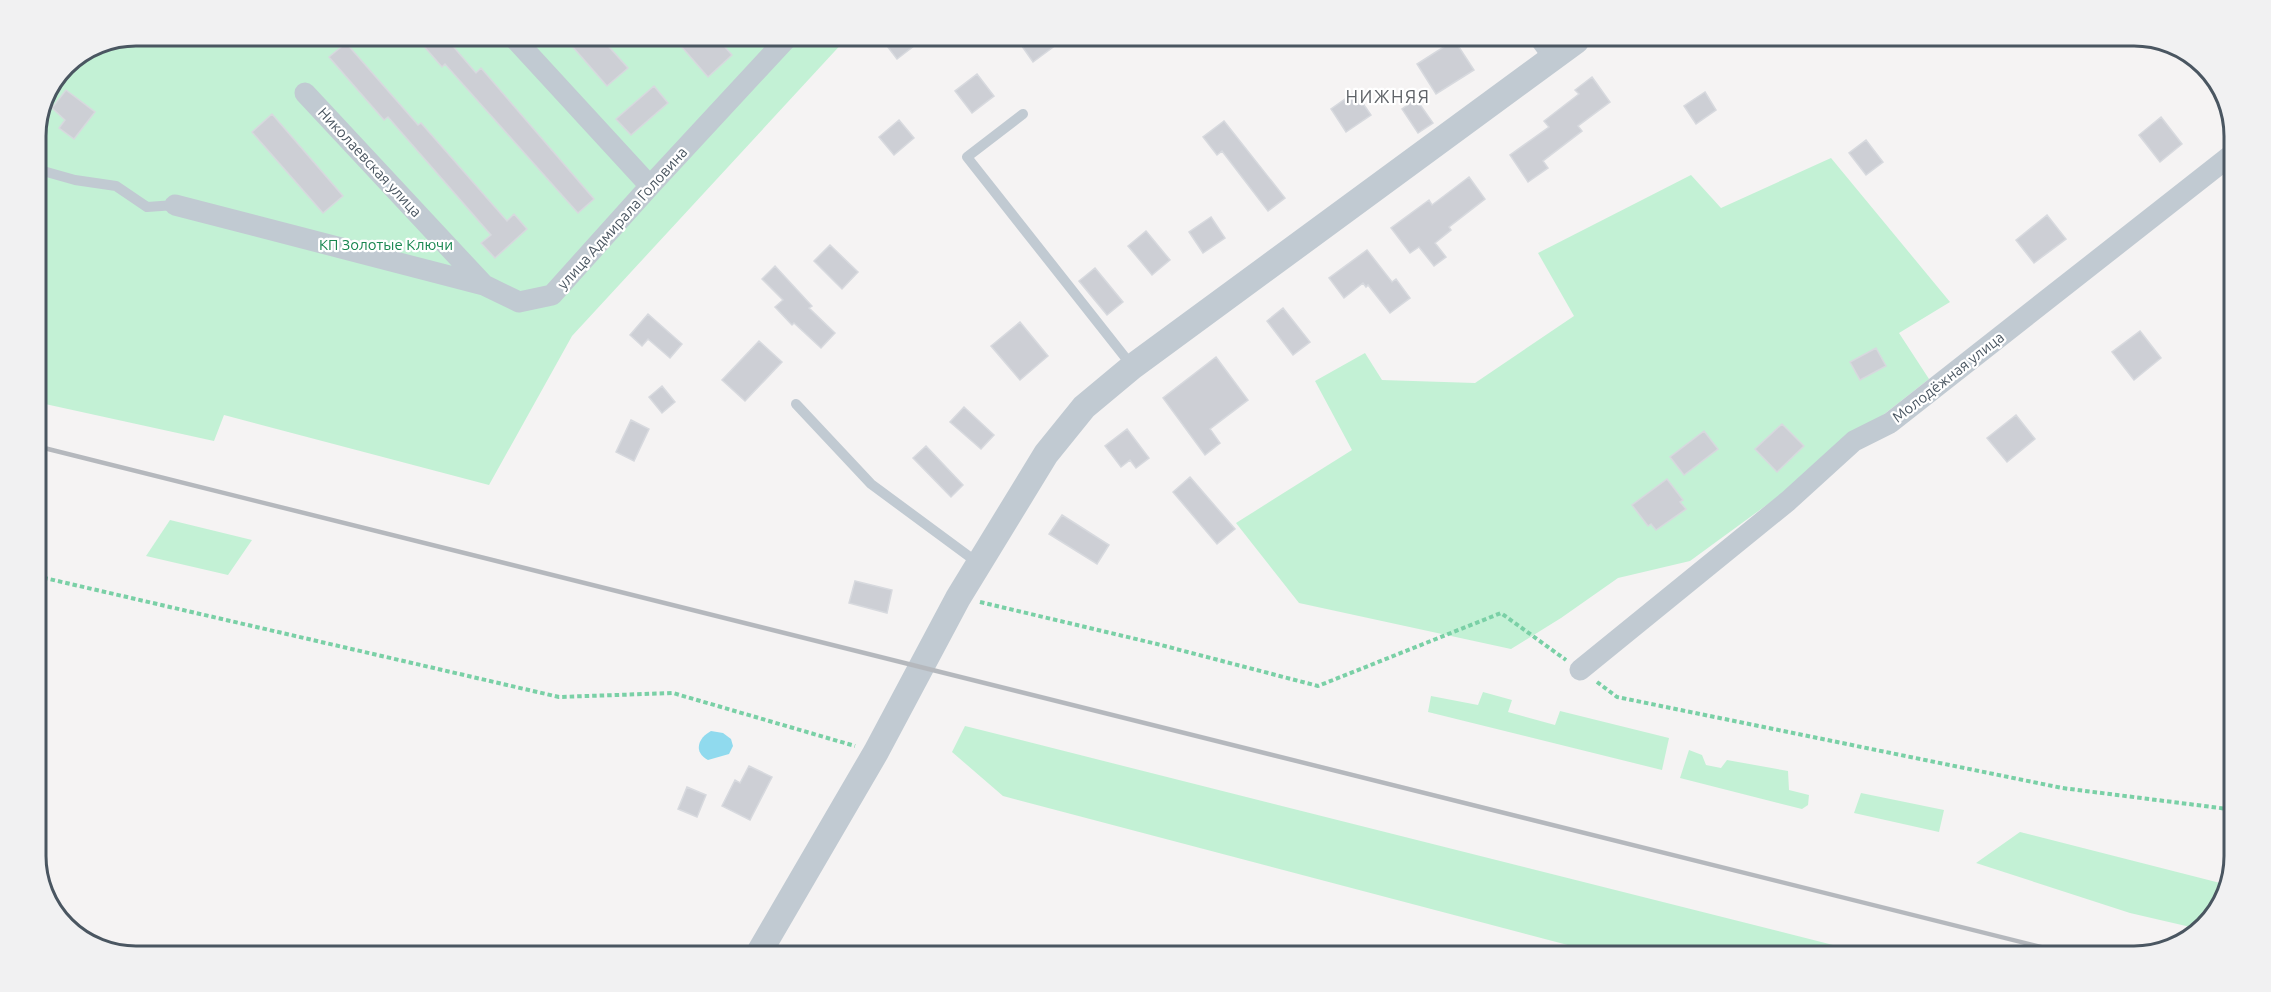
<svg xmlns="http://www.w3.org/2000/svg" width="2271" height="992" font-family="Ubuntu,sans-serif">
  <rect width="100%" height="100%" fill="#f5f3f3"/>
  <path fill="#c3f1d5" d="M136 36 846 39 572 336 489 485 224 415 214 441 36 402V130L66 65 98 44Z
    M1831 158 1950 302 1899 333 1929 379 1794 485 1690 561 1618 578 1561 618 1511 649 1299 603 1236 523 1352 450 1315 381 1365 353 1382 380 1475 383 1574 316 1538 253 1691 175 1721 208Z
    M170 520 252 540 228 575 146 556Z
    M1483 692 1512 700 1508 712 1555 725 1560 711 1669 738 1662 770 1428 712 1431 696 1478 705Z
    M965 726 1837 946 1871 955 1602 954 1003 796 952 752Z
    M1689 750 1702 755 1706 765 1721 768 1727 760 1788 771 1789 790 1809 795 1808 805 1802 809 1680 778Z
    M1861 793 1944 810 1939 832 1854 813Z
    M2020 832 2228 885 2227 894 2199 929 2130 913 1976 863Z"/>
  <path fill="#90daee" d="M711 731 723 733 731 739 733 746 729 754 708 760C693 752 698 738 711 731Z"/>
  <path fill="#cdcfd5" stroke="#d7d9de" stroke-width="1.5" d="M416 37H445L476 73 481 68 594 199 578 213 445 64 442 67Z
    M565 38H601L628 68 607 86Z
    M674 38H717L732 55 708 77Z
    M896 39H923L897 59 887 46Z
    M1017 39H1064L1033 62Z
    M1453 41H1455L1474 70 1436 94 1417 64Z
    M346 43 418 125 421 123 507 221 514 214 527 229 495 258 481 243 491 235 388 117 384 120 329 57Z
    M977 74 994 96 972 113 955 91Z
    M1592 77 1610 102 1578 126 1582 131 1543 161 1548 168 1528 182 1510 155 1549 127 1544 121 1579 94 1575 90Z
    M654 86 668 103 631 135 616 119Z
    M66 90 95 112 74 139 59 128 65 120 52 108Z
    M1355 92 1371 115 1346 132 1331 109Z
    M1705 92 1716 110 1696 124 1684 106Z
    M1416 99 1433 123 1418 133 1402 109Z
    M272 114 343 196 323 213 252 132Z
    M2161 117 2182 144 2160 162 2139 135Z
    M899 120 914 138 894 155 879 137Z
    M1224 121 1285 198 1268 211 1222 151 1217 155 1203 137Z
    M1866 140 1883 162 1866 175 1849 153Z
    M1469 177 1485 199 1449 227 1451 230 1435 243 1446 257 1434 266 1419 247 1410 253 1391 228 1429 200 1432 205Z
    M2047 215 2066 239 2034 263 2016 240Z
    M1211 217 1225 238 1203 253 1189 232Z
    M1146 231 1170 260 1152 275 1128 246Z
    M830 245 858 272 842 289 814 261Z
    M1367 250 1392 282 1396 279 1410 298 1390 313 1368 285 1366 287 1363 283 1344 298 1329 278Z
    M775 266 812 306 809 308 835 333 821 348 794 323 792 325 775 307 783 300 762 279Z
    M1095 268 1123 302 1107 315 1079 281Z
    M1283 308 1310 342 1293 355 1267 321Z
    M648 314 682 344 670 358 648 339 642 346 630 335Z
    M1020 322 1048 356 1020 380 991 346Z
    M2140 331 2161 358 2134 380 2112 352Z
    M759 341 782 362 745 401 722 380Z
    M1876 348 1886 366 1860 380 1850 362Z
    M1216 357 1248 400 1210 429 1220 443 1205 455 1163 398Z
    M662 386 675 402 662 413 649 397Z
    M964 407 994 435 981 449 950 422Z
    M2016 415 2035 439 2007 462 1987 438Z
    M631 420 649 429 634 461 616 452Z
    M1782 424 1804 446 1777 472 1755 449Z
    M1127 429 1149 458 1136 468 1130 460 1121 467 1105 446Z
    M1704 431 1718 449 1684 475 1670 457Z
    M926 446 963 485 951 497 913 458Z
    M1190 477 1235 529 1217 544 1173 492Z
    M1667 479 1683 500 1680 502 1686 509 1656 530 1651 524 1648 526 1632 505Z
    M1062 515 1109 545 1097 564 1049 534Z
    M855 581 892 590 887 613 849 603Z
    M749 766 772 777 750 820 722 806 735 780 740 783Z
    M687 787 706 795 697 817 678 809Z"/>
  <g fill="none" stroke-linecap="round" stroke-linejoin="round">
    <path stroke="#7ad0a6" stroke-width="4" stroke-dasharray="4.5 3" stroke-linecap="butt" d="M36 576 559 697 673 693 855 746
      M980 602 1157 644 1318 686 1501 613 1566 660
      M1597 682 1617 697 2062 788 2228 809"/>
    <path stroke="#c1cad2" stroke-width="10" d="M1535 41 1549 60
      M1023 114 967 157 1132 366
      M36 169 75 180 116 186 147 207 175 205
      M796 404 871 484 978 563"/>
    <path stroke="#c1cad2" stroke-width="21" d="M513 37 650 186
      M305 93 484 285
      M175 205 484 285 519 302 552 295 650 186 787 38
      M1580 670 1788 501 1854 441 1890 423 2235 152"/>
    <path stroke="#c1cad2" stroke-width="26" d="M760 951 876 752 958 598 1046 454 1084 407 1132 367 1576 41"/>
    <path stroke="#b5b8bd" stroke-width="4.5" d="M36 446 2077 956"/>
  </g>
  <g text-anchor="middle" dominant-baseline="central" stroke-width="4.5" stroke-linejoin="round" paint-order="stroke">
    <g font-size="15" fill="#4a5661" stroke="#fff">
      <text transform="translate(370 162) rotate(47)">Николаевская улица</text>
      <text transform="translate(622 218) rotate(-48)">улица Адмирала Головина</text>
      <text transform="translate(1948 377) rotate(-38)">Молодёжная улица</text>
    </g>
    <g font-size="15" fill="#17864f" stroke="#fff">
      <text x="386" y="244">КП Золотые Ключи</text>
    </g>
    <g font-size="18" letter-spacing="1.5" fill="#5f6368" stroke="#fff">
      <text x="1388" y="96">НИЖНЯЯ</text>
    </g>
  </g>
  <path d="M0 0H2271V992H0ZM136 46H2134A90 90 0 0 1 2224 136V856A90 90 0 0 1 2134 946H136A90 90 0 0 1 46 856V136A90 90 0 0 1 136 46Z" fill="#f1f1f2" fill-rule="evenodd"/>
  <path fill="none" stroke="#4a5661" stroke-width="3" d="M136 46H2134A90 90 0 0 1 2224 136V856A90 90 0 0 1 2134 946H136A90 90 0 0 1 46 856V136A90 90 0 0 1 136 46Z"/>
</svg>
